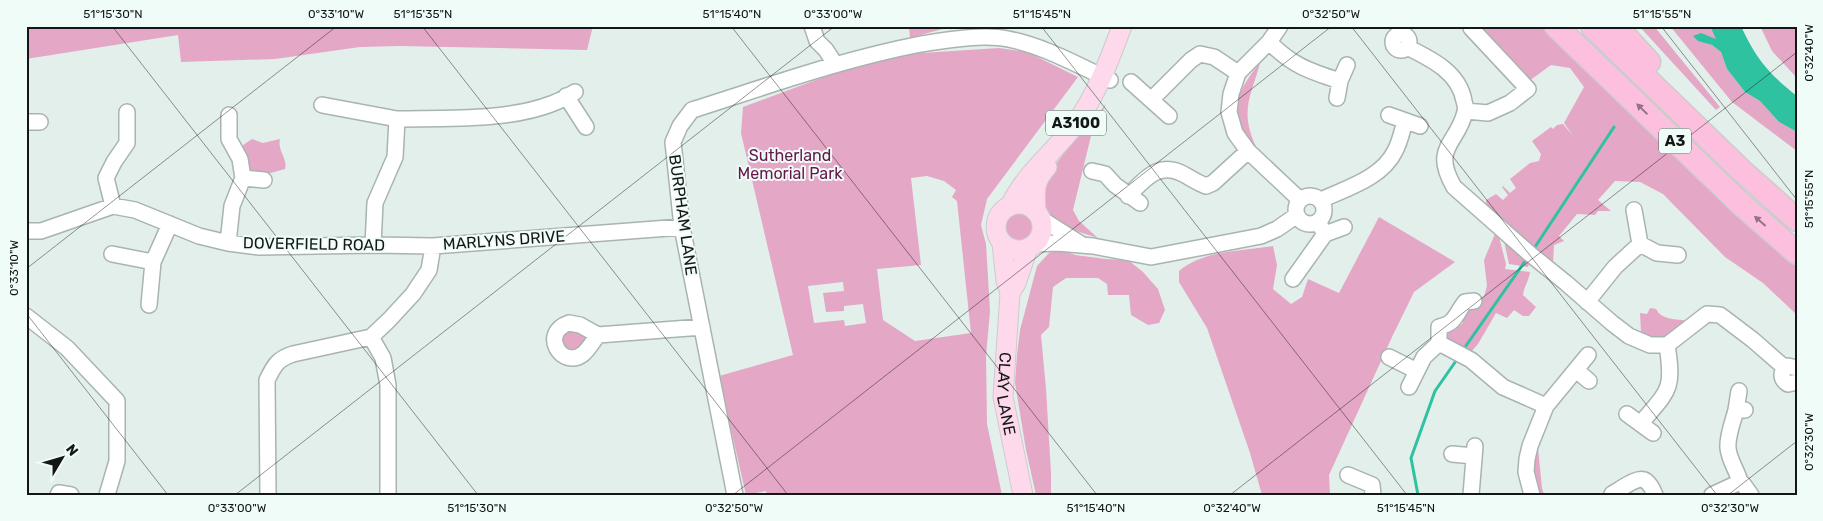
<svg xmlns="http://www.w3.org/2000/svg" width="1823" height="521" font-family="Rubik,sans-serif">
  <rect width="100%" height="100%" fill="#e3efeb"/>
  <path fill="#e4a7c6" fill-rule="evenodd" d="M26 26H593L587 50 400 46 360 47 275 59 181 62 178 35 26 59Z
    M909 26H953L910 38Z
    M1479 26H1540C1592 70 1637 119 1686 167 1721 202 1759 234 1797 266V315L1763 283 1725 257 1663 194 1640 182 1615 181 1598 200 1611 211H1598L1595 215 1577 214 1559 236 1564 241 1554 245 1553 264 1486 209V200L1496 194 1503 200 1508 195 1502 187 1503 186 1510 193 1516 188 1510 179 1530 163 1539 161 1541 154 1532 141 1551 127 1553 129 1557 125 1563 124 1573 136 1564 123 1584 87 1570 68 1551 65 1529 81Z
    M1639 26H1654L1720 107 1716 110Z
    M1670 26H1710L1717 39 1701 41 1712 45 1721 52 1727 69 1745 92 1760 101 1779 122 1797 132V151L1732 102Z
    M1760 26H1797V78L1772 51Z
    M999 48 1027 52 1078 77 987 199 981 225 986 244 990 311 986 356 987 424 1002 495H767L766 491 746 495 719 376 793 355 741 133 743 107 856 65 906 54ZM927 176 944 181 956 190 952 197 957 201 971 333 915 341 883 320 877 269 921 265 911 178ZM843 282 844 291 823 293 826 312 844 311V306L863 304 866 323 845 326 844 320 814 323 808 286Z
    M1260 63C1252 94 1240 109 1254 142 1257 150 1262 156 1264 163 1256 151 1244 137 1238 124 1229 104 1248 77 1260 63Z
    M1106 104 1091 136 1073 210 1079 221 1098 238C1087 234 1073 231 1062 225 1049 217 1040 201 1042 186 1044 174 1095 117 1106 104Z
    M252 139 263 143 280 139C277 150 288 159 285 169L263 175H254L247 169 239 148Z
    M1004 226a16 16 0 1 1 32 0a16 16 0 1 1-32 0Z
    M1379 217 1455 262 1414 292 1392 337 1329 475 1330 495H1262L1250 453 1207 328 1179 282V271C1204 250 1241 251 1273 246L1277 265 1273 289 1291 304 1302 297 1308 279 1339 293Z
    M1497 229 1506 264 1505 269 1530 272C1529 281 1524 286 1523 295L1536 307 1529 316H1523L1514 310 1507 318 1496 313 1478 344 1471 352 1446 340 1443 329 1455 330 1463 323 1460 315 1484 296 1487 286 1484 260Z
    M1502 232 1531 258 1528 267 1509 264Z
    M1060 249 1075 255 1106 259 1128 260 1143 272 1158 289 1165 310 1159 323 1148 325 1131 315 1129 295H1108L1107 284 1098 278H1066L1053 287 1049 327 1041 335 1046 389 1051 473V495H1036L1026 450 1015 383 1017 355 1020 330 1037 266 1049 253Z
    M1650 308 1656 309C1662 321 1679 319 1691 321L1673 338 1647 341 1627 328 1641 332 1640 313 1647 314Z
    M571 329 590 338 577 351H565L559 336Z
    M1538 448 1542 488 1544 495H1537C1533 477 1532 465 1538 448Z"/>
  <path fill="#2ec2a1" d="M1710 26H1741C1756 59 1769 74 1797 96V132L1779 122 1760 101 1745 92 1727 69 1721 52 1712 45 1698 41 1693 36 1701 33 1716 39Z"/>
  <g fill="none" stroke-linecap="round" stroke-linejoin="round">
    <path stroke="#2ec2a1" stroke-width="3" d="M1533 250 1614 127
      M1463 350 1528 257
      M1418 495 1411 458 1435 391 1458 358"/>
    <g stroke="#a9b4b0" stroke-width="18">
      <path id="minor" d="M812 26 817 41 826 50 835 64
        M1280 26 1269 42 1238 73 1231 94 1229 112 1235 133 1248 151 1300 200
        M1393 42a8 8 0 1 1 16 0a8 8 0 1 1-16 0Z
        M1269 42C1293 66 1309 71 1340 81
        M1407 47C1431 59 1459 72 1464 101 1465 104 1466 108 1465 112 1457 145 1431 147 1454 187L1530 254 1566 283 1612 323 1629 336 1650 345H1667L1707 314 1720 315 1753 340 1785 368
        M1131 82 1169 116
        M566 96 586 127
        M1337 98 1340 81 1347 65
        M1151 100 1191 60 1200 54 1214 57 1238 73
        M322 105 397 119
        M1466 111 1488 113 1510 103 1528 89 1471 28
        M1389 115 1420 126
        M26 122H40
        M1092 171 1105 174 1115 185 1140 203
        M243 178 264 180
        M1296 210a14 14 0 1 1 28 0a14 14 0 1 1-28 0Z
        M1128 196C1145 179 1159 160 1185 175 1192 179 1198 183 1206 186L1213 183 1248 151
        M1321 200C1347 188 1382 178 1395 151 1400 142 1402 131 1405 121
        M113 206 106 178 114 162 127 143V112
        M1634 210 1640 244 1657 253 1678 255
        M1040 218 1081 244
        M26 231H41L113 206 135 210 199 236 228 243 259 247 373 245 433 246 682 227
        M1325 234 1344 227
        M228 243 232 206 243 178 240 159 229 139V115
        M1034 244 1057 243 1093 246 1151 257 1261 236 1277 229 1297 215
        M373 245 375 203 395 157 397 119C444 118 507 121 551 104 560 101 568 96 575 92
        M112 254 153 262
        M1293 279 1325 234 1318 222
        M1587 302 1615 267 1640 244
        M149 305 153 262 170 224
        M26 316 67 348 117 401V461L107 495
        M569 323 580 325 598 335C593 341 589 349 583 354 562 370 539 333 569 323Z
        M598 335 702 327
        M371 337 383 358 388 385V495
        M1439 343 1471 360 1503 387 1546 406
        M1389 357 1417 371
        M1797 368 1788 366C1780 371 1780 379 1788 384L1797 382
        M1576 370 1589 381
        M1409 387 1424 357 1439 343V327C1456 323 1455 315 1465 302L1474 301
        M1736 410 1739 391
        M1627 414 1653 433
        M1641 423C1669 390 1674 390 1667 345
        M1452 454 1474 456
        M1348 475 1372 485 1373 495
        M1740 482C1737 470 1729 460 1728 448 1727 436 1733 422 1736 410H1745
        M1740 482 1743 484 1751 495
        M1612 494C1620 490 1638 475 1646 481 1650 484 1653 490 1655 495
        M58 495 59 493 71 495
        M268 495 267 380C274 366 277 359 293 354L371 337 389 320 413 294 429 270 433 246
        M735 495 682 227 673 142 680 126 692 110C768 86 843 59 921 44 948 40 982 34 1008 39 1044 46 1077 65 1110 80
        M1471 495 1475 446
        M1532 495 1526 472 1527 459 1530 446 1546 406 1588 355
        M1712 495 1740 482"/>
    </g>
    <g stroke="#cbcccc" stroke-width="21">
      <g id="major">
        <circle cx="1019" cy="227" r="23"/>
        <path d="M1010 206C1025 174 1053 153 1074 126 1096 96 1109 61 1122 26"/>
        <path d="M1036 212C1035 192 1033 182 1047 167"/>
        <path id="s1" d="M1002 243 1006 281 1010 293 1003 397 1023 495"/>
        <path d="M1010 293 1016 283 1028 248"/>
      </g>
    </g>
    <g stroke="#cbcccc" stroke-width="25">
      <path id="highway" d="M1556 26 1741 204 1797 253
        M1592 26 1742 171 1797 220
        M1616 26 1649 62"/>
    </g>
    <use href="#minor" stroke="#fff" stroke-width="15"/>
    <use href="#major" stroke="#fdd9eb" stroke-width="19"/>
    <use href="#highway" stroke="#fcc0de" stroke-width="22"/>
  </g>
  <defs><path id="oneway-solid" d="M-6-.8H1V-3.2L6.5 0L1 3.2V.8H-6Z" transform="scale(1.25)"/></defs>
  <g fill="#937484">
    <use href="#oneway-solid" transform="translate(1642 109) rotate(-136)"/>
    <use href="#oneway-solid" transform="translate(1760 221) rotate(-139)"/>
  </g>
  <path fill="none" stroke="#131715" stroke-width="1" stroke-opacity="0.45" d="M112 26 478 495M422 26 788 495M731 26 1097 495M1041 26 1407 495M1351 26 1717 495M1661 26 1797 200M26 269 337 26M26 313 168 495M235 495 835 26M733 495 1332 26M1230 495 1797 52M1728 495 1797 441"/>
  <g text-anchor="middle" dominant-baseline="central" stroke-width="4" stroke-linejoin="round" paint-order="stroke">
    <g fill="#f0fcf8" stroke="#555c59" stroke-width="1">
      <rect x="1046" y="110.5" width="60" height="25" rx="4"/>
      <rect x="1659" y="128.5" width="32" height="25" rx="4"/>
    </g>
    <g font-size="15" font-weight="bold" fill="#131715">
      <text x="1076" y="123">A3100</text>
      <text x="1675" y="141">A3</text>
    </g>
    <g font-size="16" fill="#681549" stroke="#f0fcf8">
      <text x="790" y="155">Sutherland<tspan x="790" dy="18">Memorial Park</tspan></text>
    </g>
    <g font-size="16" fill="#131715" stroke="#f0fcf8">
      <text transform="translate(683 215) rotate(82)">BURPHAM LANE</text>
      <text transform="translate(504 240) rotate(-4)">MARLYNS DRIVE</text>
      <text transform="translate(314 244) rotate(1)">DOVERFIELD ROAD</text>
      <text stroke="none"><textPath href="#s1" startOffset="152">CLAY LANE</textPath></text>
    </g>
  </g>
  <rect width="1823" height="521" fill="none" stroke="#f0fcf8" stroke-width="55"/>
  <g transform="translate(62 458) rotate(52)" stroke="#f0fcf8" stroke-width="4" paint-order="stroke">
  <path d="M0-4L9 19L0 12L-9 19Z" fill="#131715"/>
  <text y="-8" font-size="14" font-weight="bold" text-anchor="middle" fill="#131715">N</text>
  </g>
  <rect x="28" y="28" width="1768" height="466" fill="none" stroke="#131715" stroke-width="2"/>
  <g font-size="12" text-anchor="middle" fill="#131715">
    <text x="113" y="18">51°15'30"N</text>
    <text x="336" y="18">0°33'10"W</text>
    <text x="423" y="18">51°15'35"N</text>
    <text x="732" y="18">51°15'40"N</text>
    <text x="833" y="18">0°33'00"W</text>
    <text x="1042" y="18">51°15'45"N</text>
    <text x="1331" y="18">0°32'50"W</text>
    <text x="1662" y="18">51°15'55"N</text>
    <text transform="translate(1809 53) rotate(-90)" y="4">0°32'40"W</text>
    <text transform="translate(1809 199) rotate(-90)" y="4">51°15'55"N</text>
    <text transform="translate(14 268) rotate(-90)" y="4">0°33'10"W</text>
    <text transform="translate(1809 442) rotate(-90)" y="4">0°32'30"W</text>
    <text x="237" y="512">0°33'00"W</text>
    <text x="477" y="512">51°15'30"N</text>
    <text x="734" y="512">0°32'50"W</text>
    <text x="1096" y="512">51°15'40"N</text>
    <text x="1232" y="512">0°32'40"W</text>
    <text x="1406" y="512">51°15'45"N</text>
    <text x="1730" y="512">0°32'30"W</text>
  </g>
</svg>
